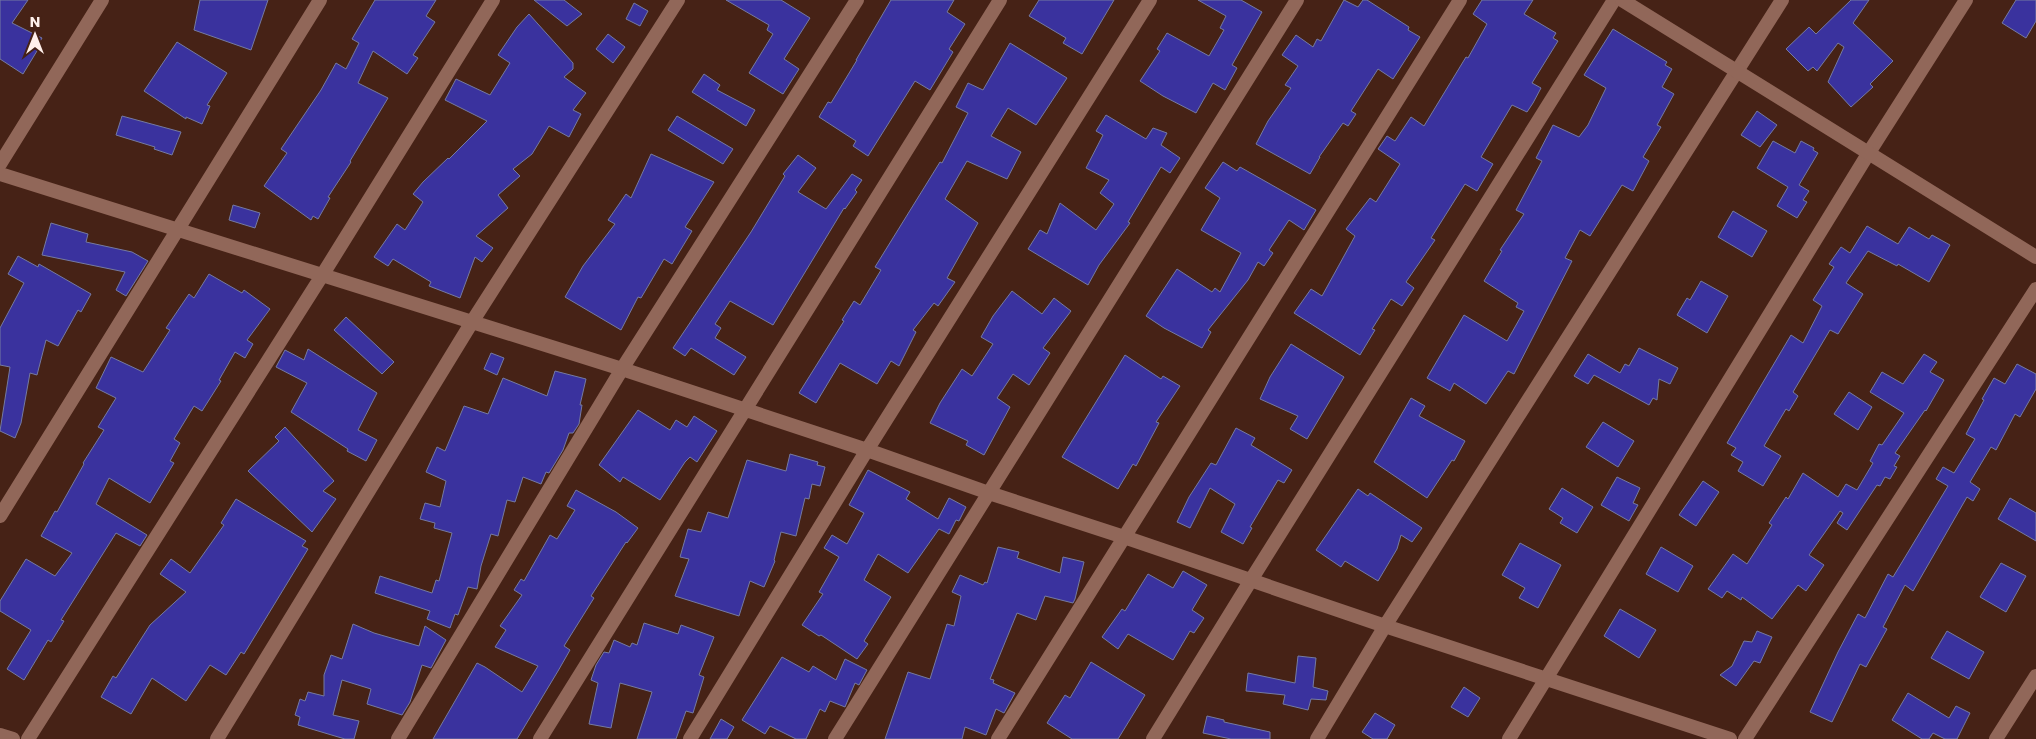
<svg xmlns="http://www.w3.org/2000/svg" width="2036" height="739" font-family="Poppins,sans-serif">
  <rect width="100%" height="100%" fill="#462216"/>
  <path fill="#3a329e" stroke="#757aa1" d="M0 0H28L12 23 42 38 38 45 40 46 23 74 0 59Z
    M200 0H268L251 50 194 30Z
    M375 0H436L426 16 435 22 413 55 418 58 407 74 373 51 358 83 388 98 350 161 351 162 328 197 330 198 318 219 313 216 311 220 264 186 287 153 281 149 321 90 336 63 346 69 359 43 352 39Z
    M534 0H564L582 14 567 26Z
    M726 0H781L810 18 784 59 799 69 783 94 749 73 773 34 767 30 769 25Z
    M891 0H954L947 12 965 24 949 49 953 52 930 90 915 81 868 156 853 146 856 141 819 117 828 102 831 103 857 60H856Z
    M1039 0H1114L1082 54 1063 43 1066 38 1029 16Z
    M1198 0H1241L1262 12 1232 65 1237 68 1225 90 1213 83 1196 113 1163 96 1140 81 1160 51 1157 49 1167 33 1209 56 1224 30 1220 28 1226 16Z
    M1344 0 1358 7 1363 0H1367L1409 27 1408 30 1420 37 1393 79 1378 69 1351 111 1356 114 1348 126 1343 123 1319 157H1320L1310 174 1256 144 1268 121 1291 88 1285 85 1298 66 1282 55 1296 35 1313 47 1317 39 1321 41Z
    M1482 0H1533L1524 14 1556 33 1553 38 1558 41 1532 83 1541 88 1533 103 1527 112 1512 105 1481 157 1493 164 1477 191 1465 184 1431 238 1435 240 1406 282 1414 288 1402 306 1391 299 1372 329 1375 330 1360 355 1294 313 1311 289 1322 296 1355 236 1346 229 1370 198 1376 202 1400 164 1378 149 1387 136 1395 141 1411 117 1424 126 1466 57 1468 58 1487 24 1473 14Z
    M1851 0H1869L1853 23 1893 61 1870 84 1873 87 1851 107 1828 82 1844 47 1838 43 1817 71 1813 67 1808 71 1786 49 1809 27 1816 34Z
    M2016 0H2036V21L2026 38 2002 23Z
    M634 3 648 11 640 26 626 19Z
    M529 14 573 63V69L564 77 586 93 573 110 581 114 569 137 549 126 532 154 513 169 520 176 498 195 508 208 476 236 493 248 482 262 475 257 460 298 429 286 431 282 393 259 388 266 374 257 397 224 405 230 423 202 413 194 423 182 448 158 449 159 487 121 445 100 456 79 490 95 510 63 498 55 517 27Z
    M1613 29 1667 62 1665 65 1672 69 1662 87 1674 94 1657 125 1661 127 1643 157 1649 161 1633 191 1622 185 1590 236 1580 230 1565 258 1572 261 1514 374 1508 371 1486 404 1454 383 1450 391 1427 378 1464 315 1507 341 1524 311 1516 307 1518 303 1484 281 1502 251 1500 250 1524 214 1516 210 1542 161 1536 158 1553 125 1579 137 1588 125 1606 88 1584 75Z
    M608 34 625 47 613 63 596 49Z
    M177 42 227 73 207 105 210 106 202 124 186 117V119L144 91Z
    M1010 43 1067 78 1036 125 1008 108 991 136 1021 152 1007 179 967 161 945 199 978 223 947 278 955 282 938 306 934 303 913 330 916 332 899 366 891 361 877 384 840 363 816 403 799 393 844 321 842 320 854 301 860 305 881 270 875 267 940 162 942 163 968 113 956 107 968 83 983 90Z
    M704 74 720 85 717 90 755 110 746 126 692 92Z
    M1757 111 1777 125 1760 147 1741 135Z
    M1106 115 1146 139 1153 128 1167 133 1161 145 1180 158 1170 173 1161 167 1128 222 1130 223 1099 265 1088 285 1028 249 1040 230 1047 234 1060 203 1096 230 1114 204 1100 193 1109 180 1086 168 1103 135 1096 131Z
    M122 116 181 132 172 155 154 149 155 147 116 135Z
    M677 116 733 149 723 164 668 130Z
    M1773 141 1795 153 1801 141 1814 148 1813 150 1818 153 1799 185 1809 191 1803 200 1807 202 1797 218 1777 206 1788 187 1757 168Z
    M651 154 714 182 685 227 692 231 672 264 664 259 641 298 638 297 621 330 565 297 583 266 615 224 608 220 626 194 631 198Z
    M798 155 816 168 798 192 826 209 852 174 862 180 855 190 857 192 845 209 844 208 773 325 730 301 715 324 721 328 715 338 746 357 734 375 691 348 685 356 673 348 751 232 785 176 783 174Z
    M1223 162 1237 171 1240 167 1316 210 1304 230 1289 220 1269 250 1273 253 1264 266 1258 262 1248 280 1208 330 1211 332 1202 348 1164 328 1146 316 1177 269 1212 292 1215 288 1220 292 1241 253 1201 230 1220 198 1205 188Z
    M233 205 260 213 255 228 229 220Z
    M1733 211 1767 231 1752 257 1718 237Z
    M51 223 88 234 86 242 132 252 148 261 126 296 116 290 125 272 42 255Z
    M1867 226 1898 244 1909 227 1929 239 1932 235 1950 245 1929 282 1898 264 1897 266 1868 251 1846 283 1863 294 1838 334 1830 330 1793 392 1798 396 1789 411 1786 409 1764 446 1781 456 1763 486 1738 471 1743 462 1731 455 1736 448 1727 443 1791 335 1803 343 1822 306 1813 300 1834 267 1829 264 1841 247 1850 253Z
    M18 256 38 267 39 264 91 294 81 312 78 310 58 346 46 340 37 375 30 373 21 423 15 438 0 431 10 367 0 365V328L24 283 8 274Z
    M209 274 242 293 244 290 270 309 247 340 253 344 245 358 235 352 219 380 221 381 202 411 194 406 174 439 180 443 170 461 174 463 150 503 109 478 96 504 147 535 140 546 116 533 61 620 64 621 51 642 48 640 24 680 7 669 31 630 0 611V601L26 559 55 576 72 553 41 536 55 511 57 512 84 464 83 463 104 430 98 427 116 398 96 388 111 357 143 372 170 330 166 328 189 294 194 298Z
    M1701 281 1728 296 1707 333 1677 315 1687 298 1690 300Z
    M1012 291 1042 314 1054 298 1071 311 1043 348 1050 353 1029 385 1013 374 997 398 1010 407 984 455 966 445 968 441 930 423 940 403 962 369 972 376 993 344 981 337 993 316Z
    M346 317 394 362 382 374 334 330Z
    M1291 344 1344 377 1307 439 1290 429 1298 416 1260 399 1270 377Z
    M1639 348 1678 368 1670 384 1659 379 1657 400 1653 398 1649 405 1594 375 1588 384 1574 376 1588 354 1620 373 1625 364 1629 366Z
    M308 349 377 393 358 430 377 440 366 461 347 451 348 449 291 412 307 383 276 367 285 350 304 360Z
    M491 353 504 358 497 375 484 369Z
    M1924 354 1937 362 1930 372 1944 380 1926 411 1925 410 1895 453 1900 456 1894 466 1897 467 1890 479 1885 477 1880 486 1877 485 1847 530 1837 523 1843 513 1840 511 1809 555 1824 565 1806 591 1798 585 1772 619 1742 597 1741 600 1727 591 1722 598 1708 589 1733 554 1747 564 1772 525 1769 523 1786 497 1788 499 1803 473 1838 497 1846 484 1857 490 1873 463 1870 461 1879 444 1882 445 1904 413 1870 392 1882 372 1903 384Z
    M1125 355 1161 379 1163 376 1180 386 1156 422 1159 423 1136 466 1133 464 1118 489 1062 457Z
    M2017 364 2036 374V389L2020 417 2015 414 1996 450 1991 447 1970 482 1980 489 1973 501 1967 497 1913 591 1905 585 1883 627 1887 629 1866 667 1860 664 1832 722 1810 712 1838 652 1858 614 1865 618 1888 574 1893 577 1948 486 1936 479 1943 467 1954 473 1975 439 1966 434 1984 400 1982 399 1994 378 2005 384Z
    M555 371 586 379 580 405H582L579 424 573 433H569L563 450 549 473 546 472 541 484 523 477 515 502 507 500 498 536 491 534 481 566 477 589 468 587 458 615 455 614 450 628 427 619 430 611 375 593 380 576 432 593 436 580 439 581 452 533 434 528 435 523 420 519 425 503 440 507 446 481 426 472 437 447 445 451 464 406 488 414 503 378 547 396Z
    M1849 392 1872 407 1858 430 1834 414Z
    M1411 398 1425 406 1419 416 1465 441 1454 461 1452 460 1427 498 1374 462Z
    M638 410 670 430 676 420 687 427 694 416 717 431 697 462 690 457 685 462 660 500 623 477 620 482 599 465Z
    M1603 422 1634 441 1618 467 1586 447Z
    M285 427 334 481 323 491 336 499 312 532 248 471 279 441 275 437Z
    M1236 428 1255 438 1251 445 1292 470 1284 483 1278 480 1250 527 1252 528 1243 544 1221 532 1235 504 1210 488 1190 528 1177 522 1189 497 1211 463 1216 465Z
    M790 454 818 462 817 465 825 467 820 486 812 484 809 499 805 498 796 536 781 532 774 560 775 561 764 587 750 581 739 616 675 596 689 559 680 557 688 529 701 532 708 512 728 518 747 460 786 471Z
    M868 470 910 492 906 499 938 519 949 498 966 507 959 521 956 520 949 534 939 529 908 573 878 554 864 580 891 597 864 641 868 644 857 659 821 635 819 636 802 625 823 594 819 592 839 557 824 548 832 535 847 544 864 513 849 505Z
    M1617 477 1640 488 1633 503 1638 505 1629 521 1601 505Z
    M1703 481 1719 492 1696 526 1679 515Z
    M1562 488 1593 507 1577 533 1560 523 1563 518 1549 509Z
    M1358 489 1368 496 1370 493 1422 528 1412 542 1401 535 1397 549 1378 581 1345 561 1341 567 1316 550Z
    M576 490 616 512 638 528 627 543 626 542 591 596 594 598 564 646 570 650 558 671 517 739H433L477 663 485 667 522 692 538 666 495 647 506 630 500 626 522 595 514 590 521 579 524 581 550 535 557 539 575 510 567 506Z
    M2010 498 2036 513V541L1998 519Z
    M236 499 306 541 302 546 308 549 244 654 241 652 226 675 210 665 186 701 152 678 131 714 101 697 113 676 116 678 150 625 186 592 160 574 171 559 190 573 224 525 221 523Z
    M1520 543 1561 565 1538 608 1519 598 1525 588 1502 575Z
    M998 547 1019 552 1017 558 1060 573 1063 557 1084 562 1075 599 1073 603 1045 596 1036 620 1017 613 990 679 994 680 993 683 1015 693 1004 713 996 709 986 735 965 727 962 739H885L908 672 930 679 947 624 954 626 961 596 952 592 960 575 983 585 985 582 987 583Z
    M1661 547 1693 566 1678 592 1646 574Z
    M2001 563 2026 576 2006 612 1980 597Z
    M1183 571 1207 585 1192 610 1204 618 1194 633 1190 631 1173 660 1128 634 1118 649 1102 637 1122 609 1125 611 1148 574 1173 588Z
    M1620 609 1656 630 1639 658 1604 636Z
    M644 623 678 634 681 625 714 637 699 675 704 677 693 713 686 711 676 739H637L652 692 620 683 611 728 589 724 598 683 591 680 596 665 604 652 609 653 614 640 630 647 632 643 637 645Z
    M353 624 374 633 419 646 425 626 446 640 431 668 422 665 410 702 402 715 367 704 371 689 342 680 333 715 359 721 354 739H345L298 725 300 717 295 715 300 699 305 701 308 692 324 696V675L331 655 342 659Z
    M1757 631 1772 637 1760 663 1754 661 1736 686 1720 675 1732 666 1744 641 1752 642Z
    M1947 631 1984 652 1969 679 1931 658Z
    M1298 656 1316 658 1313 687 1328 691 1326 700 1311 699 1308 710 1283 704 1285 695 1246 691 1248 673 1295 683Z
    M782 657 809 672 813 666 836 680 845 659 867 670 859 685 855 683 845 707 830 701 825 712 820 709 806 739H796L770 726 765 734 742 720Z
    M1091 662 1145 695 1118 739H1072L1047 723 1065 695 1070 698Z
    M1464 687 1480 698 1468 717 1451 707Z
    M1908 693 1949 718 1956 706 1970 713 1957 739H1945L1933 733 1929 739H1922L1892 720Z
    M1375 713 1395 725 1387 739H1373L1362 732Z
    M1207 716 1224 720V722L1270 732V739H1231L1203 733Z
    M721 719 734 727 727 739H710Z"/>
  <g fill="none" stroke-linecap="round" stroke-linejoin="round">
    <path stroke="#916759" stroke-width="14" d="M0 164 102 0
      M0 174 622 369 867 450 989 493 1124 537 1385 626 1730 739
      M0 516 320 0
      M0 735 13 739
      M28 739 323 274 493 0
      M217 739 472 322 678 0
      M398 739 622 369 857 0
      M540 739 1000 0
      M690 739 867 450 1150 0
      M835 739 1297 0
      M998 739 1460 0
      M1153 739 1251 580 1614 0
      M1317 739 1385 626 1782 0
      M1509 739 1868 154 1966 0
      M1745 739 2036 289
      M1996 739 2036 676"/>
    <path stroke="#916759" stroke-width="14" d="M1622 0 2036 257"/>
  </g>
  <g transform="translate(35 35)" stroke="#462216" stroke-width="4" paint-order="stroke">
  <path d="M0-4L9 19L0 12L-9 19Z" fill="#fff0eb"/>
  <text y="-8" font-size="14" font-weight="bold" text-anchor="middle" fill="#fff0eb">N</text>
  </g>
</svg>
